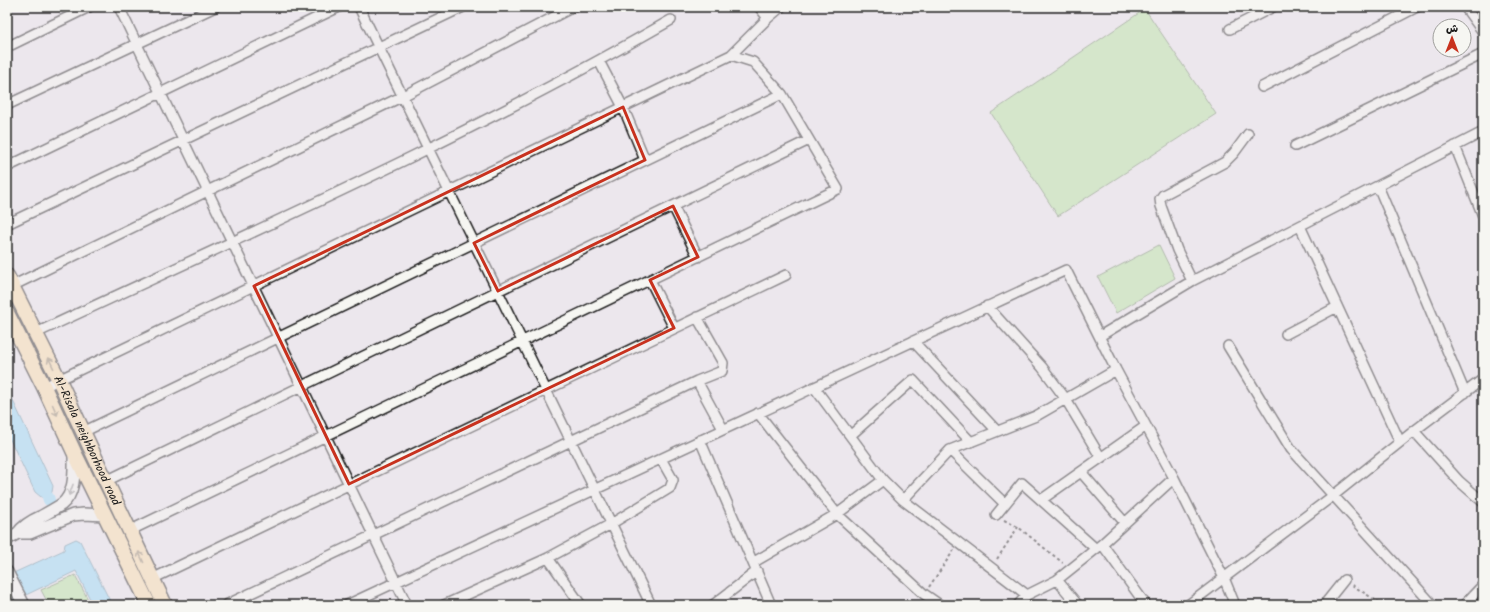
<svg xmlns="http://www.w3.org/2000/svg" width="1490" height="612" font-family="Kalam,'Playpen Sans Arabic',sans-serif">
  <rect width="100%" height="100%" fill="#ece7ed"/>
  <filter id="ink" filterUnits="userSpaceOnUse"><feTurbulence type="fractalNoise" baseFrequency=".025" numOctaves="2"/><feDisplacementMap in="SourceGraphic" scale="8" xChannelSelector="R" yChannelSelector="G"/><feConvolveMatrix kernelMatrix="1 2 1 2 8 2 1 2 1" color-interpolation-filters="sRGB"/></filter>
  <g filter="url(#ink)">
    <path fill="#b8e5a3" stroke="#6a8060" d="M1145 9 1216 114 1058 216 991 113Z
      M1159 245 1175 278 1116 313 1098 277Z
      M75 575 91 605H49L41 590Z"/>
    <path fill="#97daf9" stroke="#668ea1" d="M7 388 53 486 52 492 48 497H41L35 492 7 433Z
      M76 539 80 541 112 605H93L76 571 7 604V576L64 550 65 544Z"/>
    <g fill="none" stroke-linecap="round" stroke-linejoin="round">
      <path stroke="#97daf9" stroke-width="12" d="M48 497 49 500"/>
      <g stroke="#1c1c1c" stroke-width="12">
        <path id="minor" d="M119 7 407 605
          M359 7 651 605
          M759 7 768 18
          M1465 7 1483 32
          M1230 29 1273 7
          M7 47 89 7
          M599 61 623 107 645 160
          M1262 87 1417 7
          M7 105 215 7
          M1295 146 1483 54
          M1455 146 1483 216
          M7 167 339 7
          M1378 186 1465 393
          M673 206 698 257
          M7 224 463 7
          M1300 226 1400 442
          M650 280 674 328
          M1192 281 1177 250 1161 206 1160 199 1163 195 1225 162 1234 153 1248 134
          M12 286 403 96 573 7
          M987 306 1042 367 1065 398 1101 458
          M36 333C250 233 466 138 671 20
          M1286 334 1337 307
          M1100 336 1192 281 1483 132
          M913 341 997 431
          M1228 346 1291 449 1433 605
          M697 381 723 429
          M44 387 731 55 768 18 781 7
          M814 387 883 480 903 500 1027 595
          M758 413 837 514 924 594 940 605
          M1414 431 1459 481 1483 502
          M83 432 782 94
          M851 435 913 380 971 442
          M700 440 771 605
          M950 450 1005 504
          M1081 472 1125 523
          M106 481 809 140
          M903 500 950 450 1036 416 1116 370
          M1041 500 1146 426
          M996 515 1022 483 1096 549
          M129 531 838 189 782 94 753 62 731 55
          M1102 544 1146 605
          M548 558 581 605
          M754 562 837 514 883 480
          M152 579 786 275
          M1057 580 1078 605
          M226 605 697 381 722 371 723 363 697 317
          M347 605 1066 270 1116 370 1174 478 1224 578 1235 605
          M444 605 548 558 611 524 670 488 673 480 661 459
          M713 605 757 571
          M1018 605 1027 595 1057 580 1102 544 1174 478
          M1188 605 1334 495 1414 431 1483 379
          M1324 605 1344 580
          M1464 605 1483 585"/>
      </g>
      <g stroke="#1c1c1c" stroke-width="14">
        <path id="tertiary" d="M18 533C24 525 31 521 40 517 47 513 55 509 62 504 76 493 74 470 74 454
          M7 539 18 533H30L73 515 84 514 105 515
          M7 572 24 605"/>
      </g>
      <g stroke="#1c1c1c" stroke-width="17">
        <g id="primary">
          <path id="s1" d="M7 276 59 380 106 481 165 605"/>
          <path d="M7 313 44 387 74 452 149 605"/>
        </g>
      </g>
      <path stroke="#1c1c1c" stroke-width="2" stroke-dasharray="3 3" stroke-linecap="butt" d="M1004 520 1018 527 1063 563
        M997 559 1018 527
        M1352 585 1383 605
        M929 587 954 550"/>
      <use href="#minor" stroke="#f6f6f2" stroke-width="9"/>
      <use href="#tertiary" stroke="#f6f6f2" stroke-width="11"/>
      <use href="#primary" stroke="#faddab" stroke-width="14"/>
    </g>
    <defs><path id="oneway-shaft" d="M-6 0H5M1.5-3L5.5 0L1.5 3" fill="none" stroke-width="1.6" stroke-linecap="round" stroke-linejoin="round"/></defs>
    <g stroke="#96866b">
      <use href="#oneway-shaft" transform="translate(51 363) rotate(-116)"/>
      <use href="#oneway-shaft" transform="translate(55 410) rotate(66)"/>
      <use href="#oneway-shaft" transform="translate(141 557) rotate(-115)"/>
    </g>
    <use stroke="#949492" href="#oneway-shaft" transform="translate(71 490) rotate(110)"/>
  </g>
  <path d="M0 0H1490V612H0ZM623 107 645 160 474 243 498 291 673 206 698 257 650 280 674 328 349 484 254 286Z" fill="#ece7ed" fill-opacity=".55" fill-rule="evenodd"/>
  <path fill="none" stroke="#c8321e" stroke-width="3" stroke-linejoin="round" d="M623 107 645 160 474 243 498 291 673 206 698 257 650 280 674 328 349 484 254 286Z"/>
  <g text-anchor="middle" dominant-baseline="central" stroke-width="3.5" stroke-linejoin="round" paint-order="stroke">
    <g font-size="12" fill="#1c1c1c" stroke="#f6f6f2">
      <text stroke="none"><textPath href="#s1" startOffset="183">Al-Risala neighborhood road</textPath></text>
    </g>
  </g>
  <rect width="1490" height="612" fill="none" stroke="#f6f6f2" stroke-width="24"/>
  <rect x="12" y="12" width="1466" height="588" fill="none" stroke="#1c1c1c" stroke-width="1.5" filter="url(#ink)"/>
  <g transform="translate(1452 38)"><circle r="19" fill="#f6f6f2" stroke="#9f9f9c"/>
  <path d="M0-3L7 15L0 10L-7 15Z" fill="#c8321e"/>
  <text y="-6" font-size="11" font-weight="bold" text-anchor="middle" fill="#1c1c1c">ش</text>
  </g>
</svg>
